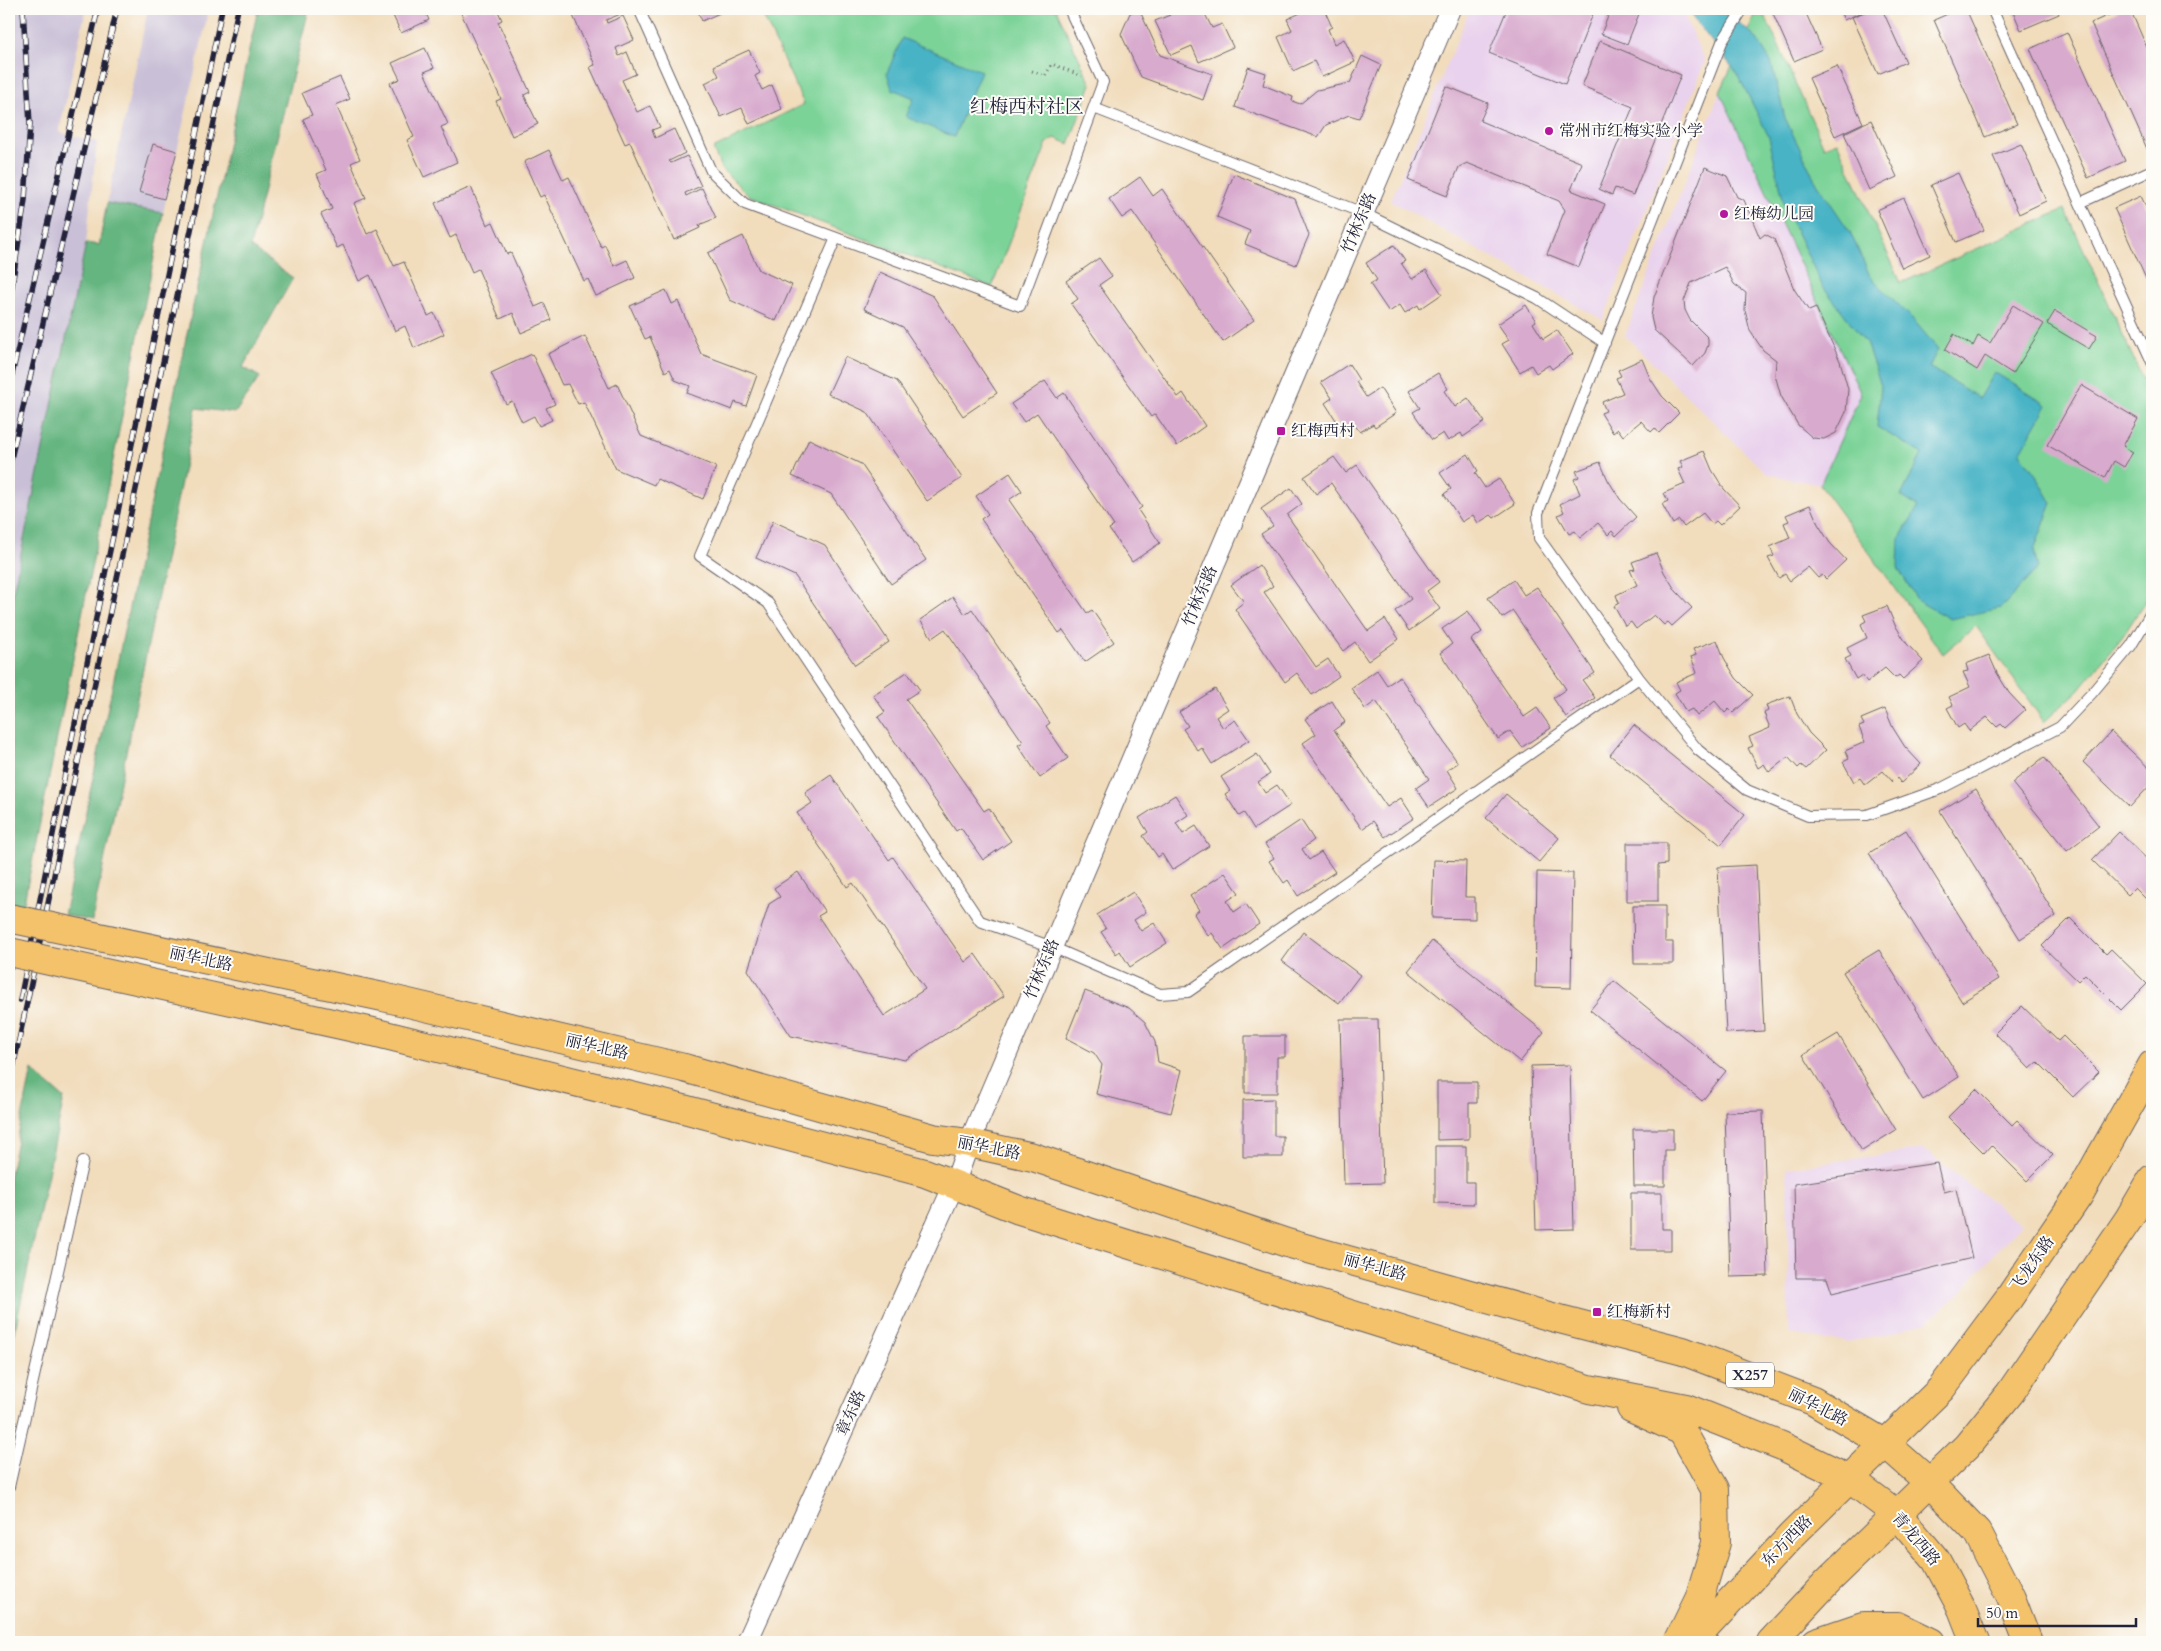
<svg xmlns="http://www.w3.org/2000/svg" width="2161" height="1651" font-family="Cardo,'Noto Serif SC',serif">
  <rect width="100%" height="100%" fill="#fdfcf7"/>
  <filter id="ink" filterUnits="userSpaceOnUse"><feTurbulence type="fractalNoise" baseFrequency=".02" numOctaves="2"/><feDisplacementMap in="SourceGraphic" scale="10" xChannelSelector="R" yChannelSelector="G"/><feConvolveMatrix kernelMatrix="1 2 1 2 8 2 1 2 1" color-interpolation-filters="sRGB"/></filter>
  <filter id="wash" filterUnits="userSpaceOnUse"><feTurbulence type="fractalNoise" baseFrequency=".0096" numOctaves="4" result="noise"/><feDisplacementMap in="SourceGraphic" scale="20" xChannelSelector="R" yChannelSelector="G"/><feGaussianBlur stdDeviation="1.12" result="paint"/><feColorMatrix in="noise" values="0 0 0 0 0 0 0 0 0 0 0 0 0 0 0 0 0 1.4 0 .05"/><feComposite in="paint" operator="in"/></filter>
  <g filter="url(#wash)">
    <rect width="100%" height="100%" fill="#f1dcbb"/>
    <path fill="#e9d2ed" d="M1470 9H1681L1705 61 1603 320 1391 201Z
      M1720 92 1861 394 1820 485 1767 474 1625 336Z
      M1923 1149 2021 1224 1956 1297 1927 1322 1886 1335 1846 1342 1789 1334 1787 1168Z"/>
    <path fill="#c9bfd7" d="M9 9H86L59 132 97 142 86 243 9 611Z
      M148 9H209L163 213 107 203Z"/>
    <path fill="#7cd398" stroke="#4f7a6a" d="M760 9H1056L1091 84 1069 144 1055 138 1047 143 992 287 748 195 721 168 713 149 804 104Z
      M1758 9H1762L1824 147 1837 142 1901 283 2065 209 2152 399V591L2123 636 2079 690 2044 722 1976 626 1943 654 1820 485 1861 394 1720 92Z"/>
    <path fill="#65b580" stroke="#446c5e" d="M258 9H309L250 247 293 278 243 367 260 377 235 413 196 408 92 921 64 915 186 338Z
      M107 203 163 213 23 907 9 904V611L86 243 99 245Z
      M32 1070 64 1098 9 1359V1178Z"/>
    <path fill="#47b3c5" stroke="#346a80" d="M1690 9H1724L1757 39 1771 62 1785 118 1815 180 1850 232 1870 276 1911 317 1938 349 1929 367 1979 398 1994 372 2047 405 2020 453 2036 475 2052 503 2034 550 2038 568 2001 608 1950 619 1918 601 1898 568 1899 539 1918 507 1901 496 1922 454 1877 427 1881 386 1866 343 1822 285 1785 208 1769 137 1737 73 1693 18Z
      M902 38 981 71 954 137 906 117 914 98 892 89 887 73Z"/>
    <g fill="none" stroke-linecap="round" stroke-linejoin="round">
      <path stroke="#47b3c5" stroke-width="6" d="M417 1641 418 1642"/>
    </g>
    <g id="blocks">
      <path fill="#d8aace" d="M390 9H424L429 20 401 33Z
        M465 9H497L502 20 498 22 530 92 524 95 538 124 512 136 496 101 501 99 461 13 466 11Z
        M570 9H621L623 13 606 20 607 23 623 16 634 40 616 48 619 56 627 52 636 74 622 80 637 112 650 106 660 127 652 130 655 138 674 129 685 153 669 161 671 163 687 156 701 186 685 193 686 196 702 188 716 218 699 225 700 228 674 240 630 142 625 144 590 67 595 65Z
        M697 9H728L702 21Z
        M1139 9 1160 55 1212 74 1203 100 1141 77 1121 34 1130 13Z
        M1167 9H1208L1210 12 1205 14 1212 28 1222 24 1233 47 1199 62 1192 46 1171 55 1155 21 1170 15Z
        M1310 9H1324L1332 27 1328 29 1334 44 1344 39 1355 62 1322 77 1314 61 1293 71 1278 37 1292 30 1287 19Z
        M1507 9H1595L1565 84 1489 53Z
        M1611 9H1641L1627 44 1601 34Z
        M1771 9H1804L1822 49 1794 61Z
        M1839 9H1869L1844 20Z
        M1872 9H1882L1906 62 1878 74 1852 17Z
        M1959 9H1966L2017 124 1985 137 1934 20Z
        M2012 9H2057L2059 14 2021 30Z
        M2122 9H2130L2152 59V149L2148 151 2091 23Z
        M2067 32 2125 161 2088 178 2030 49Z
        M1600 41 1681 75 1633 195 1615 188 1612 195 1599 189 1633 107 1582 86Z
        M425 48 434 68 424 72 448 124 441 127 457 162 424 177 407 140 414 137 390 83 400 79 392 63Z
        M749 50 760 73 755 76 762 90 772 85 782 109 749 124 742 108 721 117 705 83 719 76 714 66Z
        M1362 56 1381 65 1359 118 1349 115 1326 125 1318 137 1235 107 1248 67 1266 73 1263 85 1293 97 1292 101 1300 104 1317 90 1350 83Z
        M1837 66 1863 123 1835 136 1809 78Z
        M340 77 350 99 336 105 360 159 351 163 366 198 354 203 367 234 377 229 394 266 404 262 428 316 434 313 444 334 414 348 405 326 395 331 370 275 359 281 343 245 337 248 321 214 332 209 317 174 326 170 303 119 312 115 302 93Z
        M1446 86 1488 103 1480 121 1582 163 1571 190 1605 204 1579 267 1547 254 1565 210 1559 201 1467 163 1459 167 1447 196 1408 180Z
        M1871 120 1897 177 1869 190 1844 133Z
        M153 144 177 151 164 199 139 192Z
        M2021 144 2046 201 2019 214 1993 156Z
        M549 150 563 180 569 177 601 247 605 245 614 266 627 260 635 278 596 296 588 279 584 281 544 195 540 197 524 162Z
        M1705 167 1727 176 1737 197 1744 200 1760 238 1765 234 1774 239 1794 289 1809 311 1816 308 1840 361 1848 389 1846 412 1836 433 1824 439 1813 438 1798 425 1781 396 1775 375 1776 360 1763 350 1750 331 1745 310 1746 293 1734 284 1725 267 1691 283 1684 301 1685 310 1690 320 1708 338V345L1705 353 1693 366 1654 330 1651 317 1654 297Z
        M1958 173 1984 230 1956 242 1931 185Z
        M1234 174 1295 199 1309 235 1296 265 1245 244 1250 231 1217 217Z
        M1140 177 1153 196 1162 189 1254 320 1223 342 1132 211 1122 218 1109 199Z
        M471 187 487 225 493 222 507 254 511 253 535 307 544 303 551 320 521 333 513 313 500 319 478 269 472 272 456 235 450 238 435 203Z
        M2141 196 2152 220V292L2114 208Z
        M1904 198 1930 255 1902 268 1877 210Z
        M743 236 759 270 792 285 776 321 730 300 708 253Z
        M1394 245 1405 261 1401 263 1412 279 1426 270 1442 294 1420 309 1418 305 1405 313 1400 305 1389 312 1370 284 1377 280 1366 263Z
        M1099 258 1112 276 1099 285 1178 397 1183 393 1205 426 1177 446 1155 414 1151 417 1071 304 1078 299 1066 281Z
        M880 272 933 296 997 393 963 416 903 327 864 309Z
        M666 290 672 304 678 301 701 354 757 375 746 406 735 402 732 410 687 393 690 386 675 380 670 369 665 372 650 337 645 339 630 306Z
        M1526 305 1536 321 1533 323 1543 339 1557 330 1573 354 1552 369 1549 365 1536 373 1531 365 1520 372 1502 344 1509 340 1498 324Z
        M2013 305 2044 324 2013 374 1985 356 1977 370 1945 350 1954 334 1973 346 1978 336 1990 343Z
        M2055 311 2097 336 2089 349 2047 324Z
        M585 336 609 388 617 384 641 436 716 467 703 499 657 479 654 485 616 469 584 402 578 404 568 384 562 385 548 354Z
        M532 354 555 404 546 408 552 420 539 426 534 416 522 422 512 401 506 404 491 373Z
        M845 357 897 381 962 478 927 501 867 412 828 394Z
        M1642 359 1650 378 1662 396 1679 413 1659 433 1655 428 1651 432 1641 421 1623 436 1618 429 1613 433 1601 413 1606 411 1602 402 1623 393 1616 378 1621 376 1618 370Z
        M1349 364 1359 380 1356 382 1366 397 1380 388 1396 413 1375 427 1373 424 1360 432 1354 424 1343 431 1325 403 1332 398 1321 382Z
        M1438 373 1448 389 1444 391 1455 407 1468 398 1485 422 1463 437 1461 433 1448 441 1443 433 1432 440 1413 412 1420 408 1409 391Z
        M1045 381 1057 398 1064 393 1142 507 1138 510 1160 543 1132 562 1109 529 1114 526 1037 413 1024 422 1011 404Z
        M2081 385 2138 419 2123 446 2133 452 2124 467 2114 461 2105 478 2047 445Z
        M809 439 861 464 926 560 891 584 831 494 792 476Z
        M1704 451 1712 470 1724 489 1740 506 1720 525 1716 521 1712 524 1703 513 1684 527 1679 520 1673 524 1662 504 1668 501 1664 493 1685 484 1678 469 1683 467 1680 461Z
        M1468 454 1478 471 1475 473 1485 488 1499 479 1515 504 1494 518 1491 515 1478 523 1473 515 1462 522 1444 494 1451 489 1440 473Z
        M1334 457 1346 473 1357 465 1439 582 1427 591 1440 609 1409 631 1395 611 1411 599 1331 483 1316 494 1304 477Z
        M1600 462 1608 480 1620 499 1636 517 1616 536 1612 531 1608 535 1598 523 1580 538 1575 531 1569 534 1558 515 1564 512 1560 504 1580 494 1574 479 1579 477 1576 471Z
        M1010 473 1022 491 1009 500 1087 613 1092 610 1114 642 1085 662 1063 630 1059 633 981 519 988 514 976 496Z
        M1291 488 1302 504 1287 515 1368 631 1385 619 1399 639 1368 661 1355 642 1343 651 1261 534 1273 526 1261 509Z
        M1810 505 1818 524 1830 543 1846 560 1826 579 1822 575 1818 578 1808 567 1790 581 1785 574 1779 578 1768 558 1774 556 1770 547 1790 538 1784 523 1789 521 1786 515Z
        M773 521 825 545 889 642 855 665 795 576 756 558Z
        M1656 553 1664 572 1676 591 1692 608 1672 626 1668 622 1664 625 1654 615 1636 629 1631 622 1625 626 1614 606 1619 603 1616 595 1637 585 1630 570 1635 569 1632 562Z
        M1259 565 1273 586 1264 592 1316 667 1328 659 1339 676 1312 695 1297 673 1285 682 1235 609 1244 602 1231 585Z
        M1514 580 1524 595 1537 587 1595 673 1583 681 1595 698 1566 717 1553 698 1566 689 1513 611 1502 618 1488 598Z
        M953 597 965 614 972 609 1050 723 1046 726 1068 758 1040 778 1018 745 1023 742 945 629 932 638 920 620Z
        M1887 606 1895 625 1907 644 1923 661 1903 679 1899 675 1895 678 1885 668 1867 682 1862 675 1856 679 1845 659 1851 656 1847 648 1867 638 1861 624 1866 621 1863 615Z
        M1468 611 1482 632 1471 640 1524 717 1537 708 1551 728 1522 747 1510 731 1498 739 1440 653 1452 644 1442 629Z
        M1717 640 1724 658 1736 678 1753 695 1733 713 1729 709 1725 713 1715 701 1697 716 1692 709 1686 712 1675 693 1680 690 1676 682 1697 673 1691 657 1696 655 1693 649Z
        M1989 655 1997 673 2009 693 2025 710 2005 728 2001 724 1997 727 1987 717 1969 731 1964 724 1958 728 1947 708 1953 705 1949 697 1970 687 1963 672 1968 671 1966 664Z
        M1377 670 1387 685 1400 677 1458 763 1447 770 1458 788 1429 807 1416 788 1429 779 1376 701 1365 709 1351 688Z
        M907 672 920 690 906 699 984 811 989 808 1011 841 983 860 961 828 956 831 878 717 885 712 873 695Z
        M1215 689 1228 709 1216 717 1223 728 1235 720 1249 740 1212 764 1202 748 1198 751 1183 729 1188 726 1179 712Z
        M1790 696 1797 714 1809 733 1826 750 1806 769 1801 765 1798 768 1788 757 1769 772 1764 764 1758 768 1748 748 1753 746 1749 737 1770 728 1764 713 1768 711 1766 705Z
        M1332 701 1345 722 1334 730 1387 807 1401 798 1414 818 1385 837 1373 821 1362 829 1303 743 1316 734 1305 719Z
        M1885 709 1893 728 1905 747 1921 764 1901 783 1897 778 1893 782 1883 771 1865 785 1860 778 1854 782 1843 762 1849 759 1845 751 1865 742 1859 727 1864 725 1861 719Z
        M1634 725 1745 815 1721 845 1610 755Z
        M2111 732 2152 771V783L2130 807 2083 762Z
        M1257 754 1270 774 1258 782 1265 793 1277 785 1291 805 1254 829 1244 813 1239 816 1225 794 1230 791 1221 777Z
        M2044 757 2099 826 2067 851 2012 783Z
        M831 775 889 860 893 857 965 962 975 954 1004 996 905 1060 791 1036 748 970 769 904 780 897 774 888 798 872 825 912 818 916 884 1016 925 989 853 883 847 887 797 813 812 803 805 793Z
        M1976 789 2056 916 2020 939 1940 811Z
        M1506 794 1559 838 1539 862 1486 818Z
        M1175 795 1188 815 1176 823 1183 834 1196 826 1209 846 1172 870 1162 854 1158 857 1143 836 1148 832 1139 818Z
        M1301 820 1314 840 1302 849 1309 860 1321 852 1335 872 1298 896 1288 880 1284 883 1269 861 1274 858 1265 844Z
        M1906 830 1999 979 1962 1002 1869 853Z
        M2119 832 2152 864V905L2135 888 2128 895 2092 860Z
        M1627 843H1667V864L1658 865V901H1627Z
        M1434 860 1466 861 1465 897H1475V919L1432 918Z
        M1756 865 1764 1031 1726 1033 1718 867Z
        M1537 872 1573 873 1571 988 1535 987Z
        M1225 873 1239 893 1227 901 1234 912 1246 904 1259 924 1223 949 1212 933 1208 936 1194 914 1199 910 1190 896Z
        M1133 892 1146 912 1134 920 1141 931 1154 923 1167 943 1130 967 1120 951 1116 954 1101 932 1106 929 1097 915Z
        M1633 906H1665V942H1673V964H1634Z
        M2070 918 2106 954 2111 949 2147 984 2121 1010 2085 974 2078 981 2042 946Z
        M1303 932 1360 975 1339 1003 1282 961Z
        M1432 941 1544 1032 1520 1062 1408 971Z
        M1879 950 1959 1077 1923 1100 1843 972Z
        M1614 981 1726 1071 1702 1101 1590 1010Z
        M1085 991 1129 1008 1145 1022 1155 1042 1158 1062 1182 1070 1171 1113 1096 1094 1102 1065 1094 1053 1066 1038Z
        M2022 1006 2058 1041 2063 1036 2099 1072 2073 1097 2038 1062 2030 1069 1995 1033Z
        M1340 1019H1378L1383 1183 1344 1184Z
        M1838 1034 1896 1130 1862 1151 1803 1055Z
        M1245 1036H1285V1057H1277V1093H1245Z
        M1570 1065 1574 1229 1536 1230 1531 1066Z
        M1437 1082H1477V1103H1469V1139L1437 1140Z
        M1976 1089 2012 1125 2017 1120 2053 1155 2027 1181 1991 1145 1984 1153 1948 1117Z
        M1274 1099V1136H1283V1157H1243V1100Z
        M1763 1111 1768 1276 1730 1277 1725 1112Z
        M1633 1129H1673V1150H1665V1186H1634Z
        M1435 1146H1466V1182H1474V1204L1435 1203Z
        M1937 1163 1944 1192 1956 1189 1972 1258 1832 1293 1827 1278H1796L1794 1184Z
        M1631 1193H1662V1229H1671V1250H1631Z"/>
    </g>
  </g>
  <g filter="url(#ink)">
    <use href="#blocks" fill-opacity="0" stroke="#6a6368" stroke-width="1"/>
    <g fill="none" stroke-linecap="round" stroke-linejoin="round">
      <g stroke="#6a6368" stroke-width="12">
        <path id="service" d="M639 9 711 171 745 204 1020 306 1103 82 1069 9
          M1743 9 1722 42 1538 513 1539 538 1639 678 1698 750 1747 790 1808 816 1867 815 1940 789 2060 727 2092 693 2131 646 2152 611
          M1992 9 2152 362
          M1094 108 1363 213 1537 298 1605 343
          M2080 203 2152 170
          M836 238 700 556 768 603 980 921 1052 947 1160 994 1188 992 1639 678
          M9 1487 83 1161"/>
      </g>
      <g stroke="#6a6368" stroke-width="22">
        <path id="minor" d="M747 1642 954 1185 969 1143 1450 9"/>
      </g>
      <g stroke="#6a6368" stroke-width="30">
        <path id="primary" d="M684 1068 933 1138 969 1143 1033 1157 1287 1243 1552 1317 1683 1351 1813 1401 1886 1444 1930 1483 1977 1532 2011 1598 2028 1642
          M676 1107 925 1173 1019 1210 1589 1389 1686 1408 1782 1446 1850 1479 1898 1515 1936 1560 1962 1609 1975 1642
          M1631 1408 1682 1431 1715 1489 1716 1543 1699 1599 1678 1642
          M1692 1642 1791 1536 1941 1389 2009 1298 2079 1195 2152 1065
          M1771 1642 1828 1581 1967 1446 2010 1393 2128 1220 2152 1179
          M1816 1642 1863 1626H1898L1931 1642"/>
      </g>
      <path stroke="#6a6368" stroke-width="3" stroke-dasharray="1 4" stroke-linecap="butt" d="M1032 71 1045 76 1052 64 1082 76"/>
      <use href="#service" stroke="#fff" stroke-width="10"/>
      <use href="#minor" stroke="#fff" stroke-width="20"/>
      <use href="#primary" stroke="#f4c26a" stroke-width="28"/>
      <g stroke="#22223b" stroke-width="5.5">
        <path id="rail" d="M9 306 25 200 30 124 23 9
          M9 387 98 9
          M9 467 117 9
          M20 1000 96 618 222 9
          M9 1087 238 9"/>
      </g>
      <use href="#rail" stroke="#fdfcf7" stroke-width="4" stroke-dasharray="11" stroke-linecap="butt"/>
      <g stroke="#6a6368" stroke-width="30" stroke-linecap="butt">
        <path id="primary-bridge" d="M9 918 383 997 684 1068
          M9 952 373 1032 676 1107"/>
      </g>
      <use href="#primary-bridge" stroke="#f4c26a" stroke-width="28"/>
    </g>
  </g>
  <g fill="#b5179e" stroke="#fdfcf7" stroke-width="2">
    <circle cx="1549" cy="131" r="5"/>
    <circle cx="1724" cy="214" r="5"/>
    <rect x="1276" y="426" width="10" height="10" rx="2.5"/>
    <rect x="1592" y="1307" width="10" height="10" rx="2.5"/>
  </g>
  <g text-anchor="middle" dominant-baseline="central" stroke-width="4" stroke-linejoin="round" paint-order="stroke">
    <rect fill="#fdfcf7" stroke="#646373" stroke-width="1" x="1726" y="1362.5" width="48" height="25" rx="4"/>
    <g font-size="15" font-weight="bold" fill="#22223b">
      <text x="1750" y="1375">X257</text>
    </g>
    <g font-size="16" fill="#22223b" stroke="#fdfcf7" text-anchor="start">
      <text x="1559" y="131">常州市红梅实验小学</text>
      <text x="1734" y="214">红梅幼儿园</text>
      <text x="1291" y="431">红梅西村</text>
      <text x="1607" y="1312">红梅新村</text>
    </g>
    <g font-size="16" fill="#22223b" stroke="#fdfcf7">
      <text transform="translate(1359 223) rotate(-67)">竹林东路</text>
      <text transform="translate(1200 596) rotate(-67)">竹林东路</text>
      <text transform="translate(201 959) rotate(12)">丽华北路</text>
      <text transform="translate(1042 969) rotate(-67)">竹林东路</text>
      <text transform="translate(597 1047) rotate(13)">丽华北路</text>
      <text transform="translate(989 1148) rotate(11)">丽华北路</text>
      <text transform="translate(2032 1264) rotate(-55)">飞龙东路</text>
      <text transform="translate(1375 1267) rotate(15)">丽华北路</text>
      <text transform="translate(1818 1407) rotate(27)">丽华北路</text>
      <text transform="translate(851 1413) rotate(-66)">章东路</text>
      <text transform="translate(1916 1539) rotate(50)">青龙西路</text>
      <text transform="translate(1787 1541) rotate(-46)">东方西路</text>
    </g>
    <g font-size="19" fill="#22223b" stroke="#fdfcf7">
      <text x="1027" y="107">红梅西村社区</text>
    </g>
  </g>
  <rect width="2161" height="1651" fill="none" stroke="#fdfcf7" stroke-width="30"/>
  <path d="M1978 1618v8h158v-8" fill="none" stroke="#22223b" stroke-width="2.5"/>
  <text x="1986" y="1618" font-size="15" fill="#22223b" stroke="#fdfcf7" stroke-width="4" paint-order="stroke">50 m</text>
</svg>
